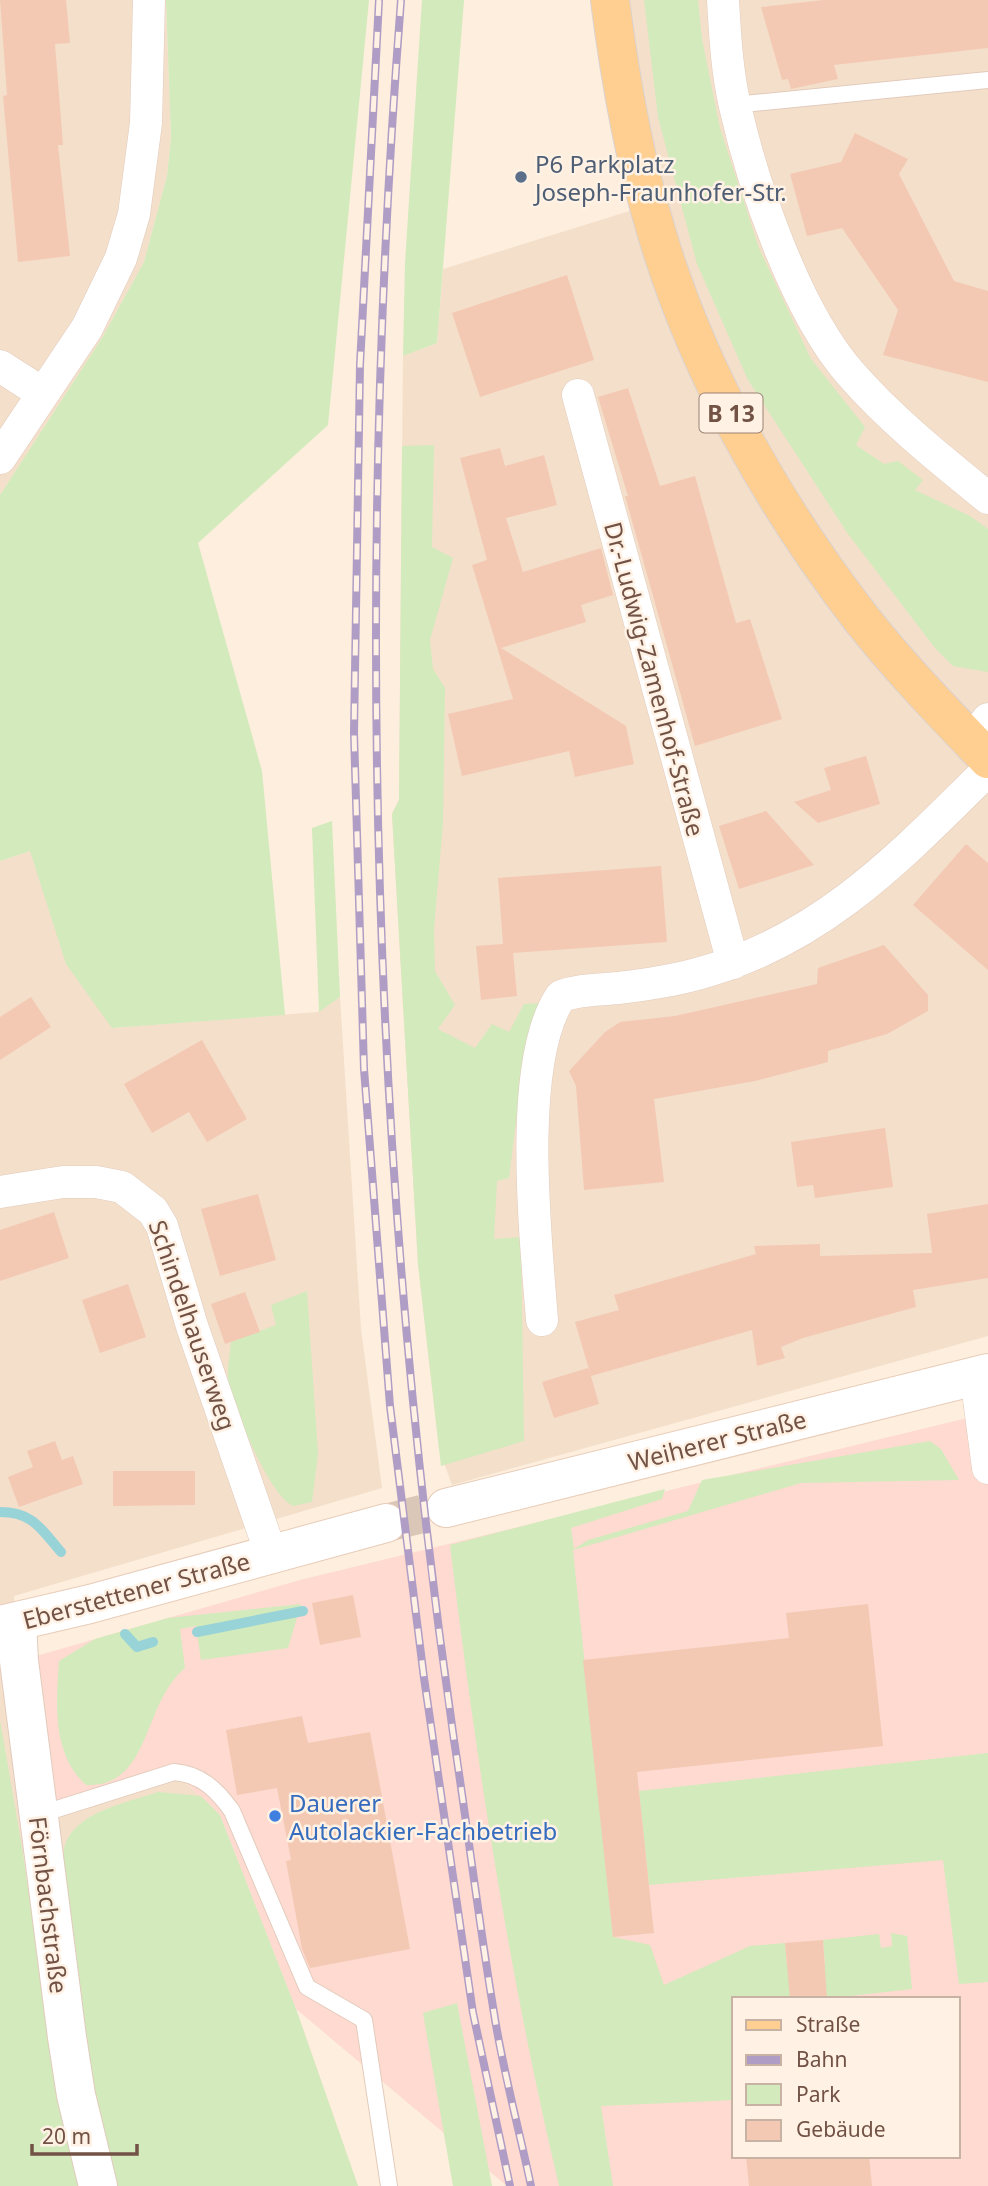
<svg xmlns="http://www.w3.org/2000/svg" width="988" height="2186" font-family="'Noto Sans',sans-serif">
  <rect width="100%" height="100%" fill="#fdeedd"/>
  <path fill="#f4dfcb" d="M0 0H166L171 137 167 176 144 262 102 338 0 495Z
    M610 0H988V1336L452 1485 439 1449 418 1264 392 814 399 800 403 356 437 343 443 269 649 205Z
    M30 851 112 1028 318 1012 340 997 361 1329 382 1488 14 1596 19 1661 174 1772 220 1815 296 2009 358 2186 42 1853 0 1854V861Z"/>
  <path fill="#fedad0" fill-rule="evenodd" d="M988 1413V2186H507L296 2009 220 1815 174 1772 38 1815 19 1661 300 1580ZM734 1999H958V2156H734Z"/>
  <path fill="#d2eabc" d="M166 0H369L328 425 198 543 262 771 285 1015 112 1028 66 964 30 851 0 861V495L102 338 144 262 167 176 171 137Z
    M422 0H464L437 343 403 356 405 263Z
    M644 0H698L702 39 720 128 759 248 811 359 865 427 856 445 884 464 898 461 923 480 915 490 970 516 988 529V672L953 666 935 648 848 534 748 380 697 264 658 117Z
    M434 445 432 547 453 558 430 640 433 669 445 688 443 823 434 929 435 971 455 1005 438 1029 475 1048 492 1024 509 1032 524 1004 544 1003 522 1073 509 1178 497 1181 494 1239 521 1237 524 1441 441 1466 418 1264 392 814 399 800 402 446Z
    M332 821 340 997 319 1012 312 828Z
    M307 1291 318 1454 312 1502 293 1506C269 1495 236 1411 229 1386 226 1373 230 1355 231 1342L276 1325 271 1305Z
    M930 1441 941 1449 959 1480 801 1483 573 1550 613 1937 650 1945 664 1985 750 1946 785 1943 787 1967 825 1964 823 1940 879 1934 881 1948 892 1946 891 1933 907 1936 912 1989 824 1999H734V2100L601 2106 613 2186H559C509 1975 476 1760 450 1545L665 1489 662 1499 571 1528 574 1549 588 1540 688 1511 702 1480Z
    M301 1604 288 1648 201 1660 196 1626 180 1629 185 1668C141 1705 152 1787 86 1785 52 1754 56 1704 59 1661L95 1639 168 1618Z
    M0 1720 23 1853 56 2087 80 2186H0Z
    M988 1753V1982L959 1984 943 1860 649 1885 639 1791Z
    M158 1792 201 1796 220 1815 296 2009 358 2186H116L97 2119 64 1878C64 1869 62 1859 64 1850 71 1812 127 1803 158 1792Z
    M457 2003 492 2186H453L423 2013Z"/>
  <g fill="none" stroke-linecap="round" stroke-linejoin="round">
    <path stroke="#98d3d8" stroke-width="10" d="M0 1512C33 1512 41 1529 61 1552
      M197 1632 303 1611
      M125 1634 137 1647 153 1642"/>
  </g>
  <path fill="#f3c9b4" d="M0 0H66L70 43 55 44 63 145H58L70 256 18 262 3 96 7 95Z
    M823 0H988V48L834 65 838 79 791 89 788 79 782 80 761 7Z
    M855 133 908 159 899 174 954 281 988 291V382L883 355 898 310 842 228 807 236 790 174 841 162Z
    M567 275 594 360 480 397 452 313Z
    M628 388 660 486 695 476 736 623 750 619 782 719 695 746 625 496H628L598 397Z
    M500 448 505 466 544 455 557 505 506 518 523 572 601 548 613 595 581 605 586 622 501 648 626 726 634 764 575 777 569 751 462 776 448 714 513 699 472 565 487 560 460 458Z
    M866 756 880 804 818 823 794 802 831 790 824 768Z
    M766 811 814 865 739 889 719 826Z
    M966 844 988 863V970L913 905Z
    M661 866 667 942 513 953 517 996 481 1000 476 946 503 944 498 878Z
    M884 945 928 995V1011L887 1034 828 1051V1062L755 1081 654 1099 664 1182 584 1190 576 1086 569 1071 605 1032 620 1022 675 1016 817 984 818 968Z
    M31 997 51 1027 0 1060V1017Z
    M202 1040 247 1119 207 1142 189 1112 152 1133 124 1084Z
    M885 1128 893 1187 815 1198 813 1185 797 1187 791 1142Z
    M258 1194 276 1260 220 1276 201 1209Z
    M988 1204V1278L913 1290 916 1307 803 1338 781 1347 785 1358 757 1366 752 1330 591 1376 599 1404 554 1418 542 1382 588 1368 590 1373 575 1322 619 1310 614 1295 756 1254 754 1246 820 1244V1256L932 1253 927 1214Z
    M54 1212 69 1258 0 1281V1230Z
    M128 1284 146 1337 100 1353 82 1300Z
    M245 1292 260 1332 225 1344 211 1304Z
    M55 1441 62 1460 73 1456 83 1484 19 1507 8 1477 33 1467 27 1451Z
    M113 1471H195V1505L113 1506Z
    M353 1595 361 1637 320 1645 312 1603Z
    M868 1604 883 1746 637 1772 654 1933 613 1937 583 1660 789 1638 786 1613Z
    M302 1716 308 1743 370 1732 410 1949 310 1968 302 1949 286 1861 291 1860 277 1788 237 1795 226 1730Z
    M823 1940 827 1999H790L785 1943Z
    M746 2156H869L872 2186H749Z"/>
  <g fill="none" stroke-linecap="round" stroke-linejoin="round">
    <path stroke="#dac7b7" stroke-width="38" stroke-dasharray="38 19" stroke-linecap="butt" d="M386 1523 446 1508"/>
    <g stroke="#e2cbbc" stroke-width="18">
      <path id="service" d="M734 105 988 80
        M38 1815 174 1772C201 1774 217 1790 232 1811L307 1987 364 2020 389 2186"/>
    </g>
    <g stroke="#e2cbbc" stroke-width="33">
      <path id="minor" d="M723 0C725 35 727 72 735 106 753 186 796 311 850 373 891 420 940 459 988 498
        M0 366 42 393
        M578 395 733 963
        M0 458 87 328 121 258 134 214 146 123 149 0
        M971 741 988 719
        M0 1192 63 1182H96L122 1187 153 1211 162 1226 192 1326 271 1554
        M542 1320C536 1240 516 1062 561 996 580 989 598 990 618 988 644 985 671 981 697 974 821 941 900 857 988 770
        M976 1376 988 1468"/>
    </g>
    <g stroke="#e2cbbc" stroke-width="40">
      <path id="tertiary" d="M17 1622 19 1661 67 2037 76 2095 98 2186"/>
    </g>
    <g stroke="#e8ccb9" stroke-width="40">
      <path id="secondary" d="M446 1508 988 1373
        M0 1625 90 1604 386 1523"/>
    </g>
    <g stroke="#dad2cf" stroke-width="40">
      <path id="primary" d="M610 0C620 79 634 158 657 234 698 372 773 504 860 617 900 668 944 713 988 759"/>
    </g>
    <use href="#service" stroke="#fff" stroke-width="16"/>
    <use href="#minor" stroke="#fff" stroke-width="32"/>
    <use href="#tertiary" stroke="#fff" stroke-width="38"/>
    <use href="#secondary" stroke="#fff" stroke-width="38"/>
    <use href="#primary" stroke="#ffcf92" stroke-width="38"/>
    <g stroke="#b09dc5" stroke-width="8">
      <path id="rail" d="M379 0 360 365 354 733 364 1069 390 1406 424 1678 473 2013 510 2186
        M401 0C356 580 371 1164 454 1740 468 1831 479 1923 494 2013 503 2071 519 2129 531 2186"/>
    </g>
    <use href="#rail" stroke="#fff2e4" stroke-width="5" stroke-dasharray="16" stroke-linecap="butt"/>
  </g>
  <circle fill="#5c6f8a" stroke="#fff2e4" stroke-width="2.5" cx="521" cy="177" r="7"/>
  <circle fill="#3f7fe0" stroke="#fff2e4" stroke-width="2.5" cx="275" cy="1816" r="7"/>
  <g text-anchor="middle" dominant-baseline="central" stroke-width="5" stroke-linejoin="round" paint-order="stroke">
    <rect fill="#fff2e4" stroke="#9c8275" stroke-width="2" x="699.5" y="393.5" width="63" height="39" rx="5"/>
    <g font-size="23" font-weight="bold" fill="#725245">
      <text x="731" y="413">B 13</text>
    </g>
    <g font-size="24" fill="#4e5e75" stroke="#fff2e4" text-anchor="start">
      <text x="535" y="163">P6 Parkplatz<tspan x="535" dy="28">Joseph-Fraunhofer-Str.</tspan></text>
    </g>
    <g font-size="24" fill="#725245" stroke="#fff2e4">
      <text transform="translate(655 679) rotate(75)">Dr.-Ludwig-Zamenhof-Straße</text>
      <text transform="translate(193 1325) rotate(71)">Schindelhauserweg</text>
      <text transform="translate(717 1440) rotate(-14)">Weiherer Straße</text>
      <text transform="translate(136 1590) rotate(-15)">Eberstettener Straße</text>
      <text transform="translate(49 1905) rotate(83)">Förnbachstraße</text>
    </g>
    <g font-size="24" fill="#366cbe" stroke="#fff2e4" text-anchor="start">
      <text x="289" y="1802">Dauerer<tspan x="289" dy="28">Autolackier-Fachbetrieb</tspan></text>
    </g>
  </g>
  <rect x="732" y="1997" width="228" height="161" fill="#fff2e4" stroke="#c7b2a4" stroke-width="2"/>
  <rect x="746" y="2020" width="35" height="10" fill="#ffcf92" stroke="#c7b2a4" stroke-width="2"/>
  <text x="796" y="2032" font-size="21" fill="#725245">Straße</text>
  <rect x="746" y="2055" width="35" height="10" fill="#b09dc5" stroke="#c7b2a4" stroke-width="2"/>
  <text x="796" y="2067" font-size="21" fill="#725245">Bahn</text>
  <rect x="746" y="2084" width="35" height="21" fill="#d2eabc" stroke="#c7b2a4" stroke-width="2"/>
  <text x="796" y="2102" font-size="21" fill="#725245">Park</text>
  <rect x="746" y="2120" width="35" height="21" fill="#f3c9b4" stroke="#c7b2a4" stroke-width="2"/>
  <text x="796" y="2137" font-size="21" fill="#725245">Gebäude</text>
  <path d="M32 2144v10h105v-10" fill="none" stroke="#725245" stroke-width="3.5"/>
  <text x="42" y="2144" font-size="21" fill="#725245" stroke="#fff2e4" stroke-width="5" paint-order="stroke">20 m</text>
</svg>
